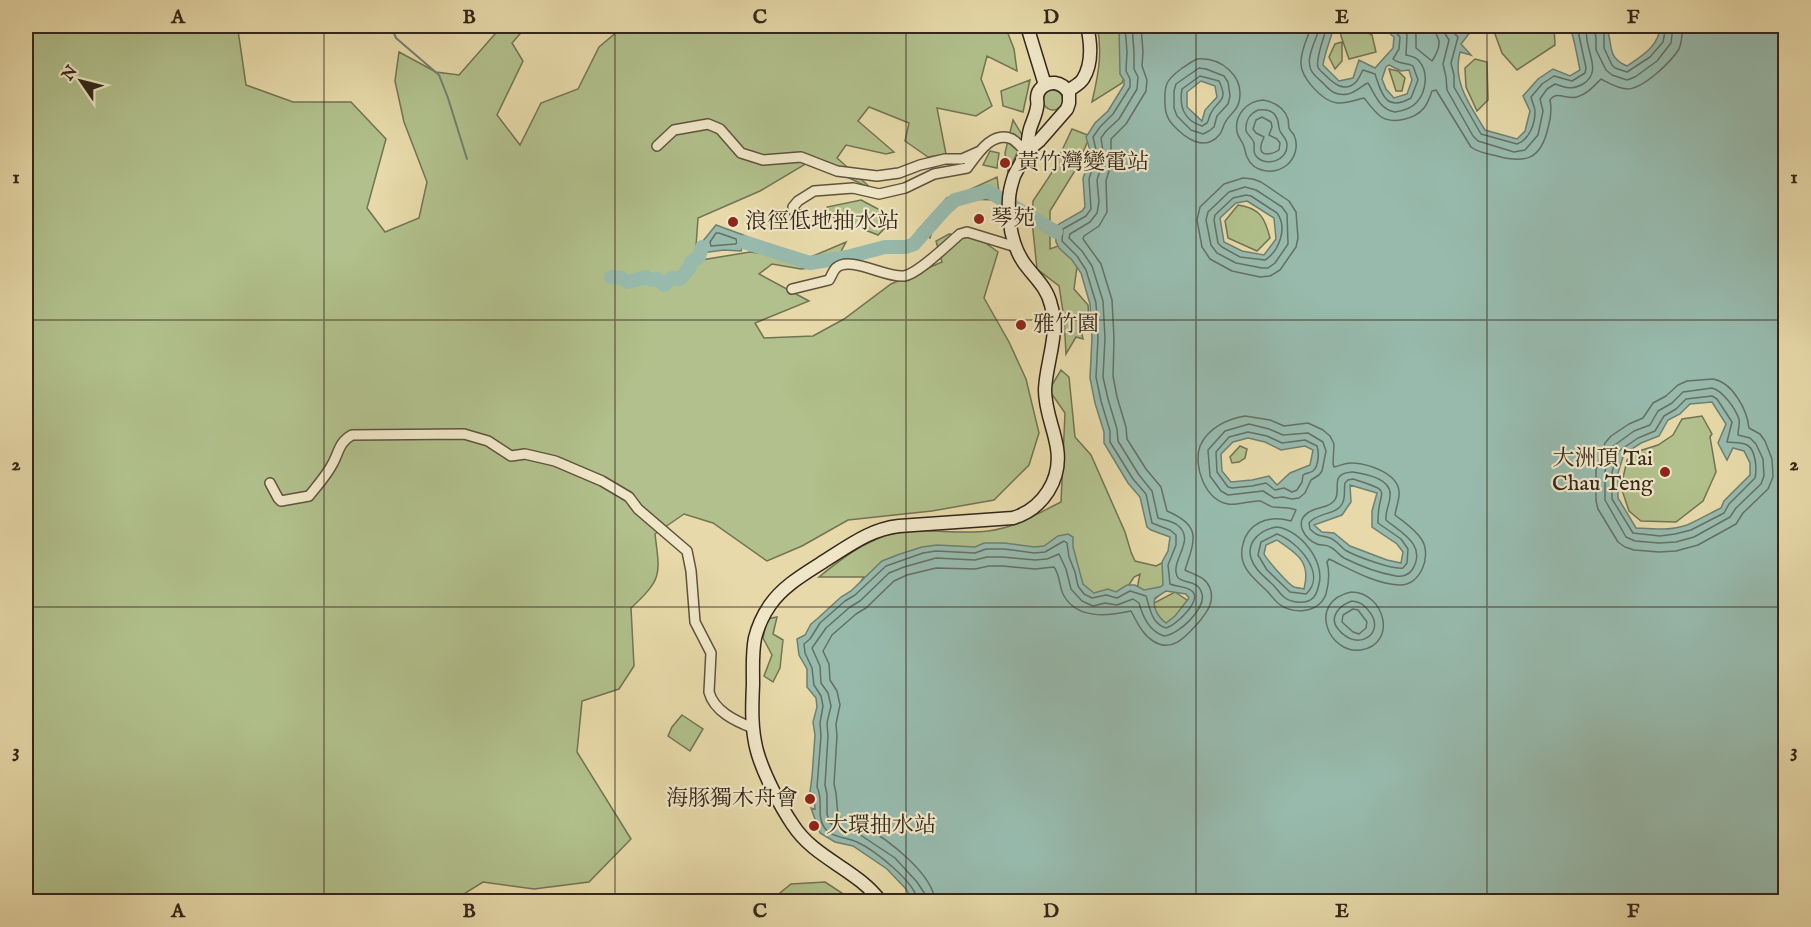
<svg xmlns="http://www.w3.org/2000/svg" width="1811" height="927" font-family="'IM FELL English','Noto Serif TC',serif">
  <rect width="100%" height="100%" fill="#e7d9a9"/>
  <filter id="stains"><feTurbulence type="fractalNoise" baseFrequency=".00333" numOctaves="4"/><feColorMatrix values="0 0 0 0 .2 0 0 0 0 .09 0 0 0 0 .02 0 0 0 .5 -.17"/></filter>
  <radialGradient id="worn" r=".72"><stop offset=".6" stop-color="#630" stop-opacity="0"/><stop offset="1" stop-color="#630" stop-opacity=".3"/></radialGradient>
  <path fill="#b1c08c" stroke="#727353" stroke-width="1.5" d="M26 26H240L238 30 246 85 293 102H351L386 139 367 208 385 232 419 218 427 182 404 122 395 81 399 52 436 72 459 75 502 26H527L512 43 523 61 497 115 520 145 541 103 578 89 599 47 624 26H1005L1014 49 1017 71 987 56 981 79 992 106 976 116 937 108 946 154 928 157 905 141 909 123 869 107 858 121 894 152 886 154 846 145 837 158 872 189 812 160 760 191 698 218 695 261 750 252 806 259 846 242 834 265 801 269 772 264 759 274 809 301 755 323 764 338 813 336 844 319 891 284 942 262 936 241 949 234 977 237 998 252 984 298 1009 342 1026 379 1039 433 1029 465 994 500 932 511 848 520 802 546 767 561 713 523 684 514 655 534C660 575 663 578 631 608L634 666 619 689 582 701 577 752 631 839 589 882 534 889 483 882 451 902 26 901Z
    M1097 26H1140V37L1122 83 1092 102C1098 76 1103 52 1097 26Z
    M1340 26H1356L1372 35 1376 52 1349 59 1341 36Z
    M1492 26H1554L1555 45 1517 70 1502 53Z
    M1342 42V61L1335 69 1329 57 1335 44Z
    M1475 59 1487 62 1488 100 1477 111 1466 87 1465 68Z
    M1389 69 1398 71 1405 78 1402 91H1396Z
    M1030 80 1023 112 1003 106 1001 91Z
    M1043 100a10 10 0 1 1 20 0a10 10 0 1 1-20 0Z
    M1013 120 1024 138 1008 172 1005 153Z
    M1072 129 1090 136 1076 169 1050 211V249L1058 246 1078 259 1074 289 1088 305 1089 321 1078 316 1083 339 1076 337 1066 354 1064 318 1059 286 1037 269 1032 221 1033 201 1051 174Z
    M990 151 999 153 997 168 983 165Z
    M997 177 1000 200 960 199 934 226 930 238 917 231 947 198 969 190Z
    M861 200 895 218 878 235 827 215V207Z
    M1238 205C1260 208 1265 218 1270 238L1257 251 1228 238 1225 221Z
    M1061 370 1069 377 1075 437 1091 455 1125 532 1131 552 1135 561 1156 566 1176 556 1174 583 1149 604H1134L1140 574 1134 577 1123 594 1091 600 861 581 864 577H819C847 554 876 532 913 531 938 530 963 534 988 531 1015 528 1037 514 1061 502L1065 413 1049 390Z
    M1702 416 1712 434 1710 437 1716 472 1703 501 1676 522 1641 521 1629 511 1621 487 1627 460 1636 452 1658 445 1673 435 1682 419Z
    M1240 446 1247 449 1245 458 1239 462 1232 463 1230 457Z
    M1175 592 1187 600 1175 625 1160 622 1152 604Z
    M777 617 773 634 783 640 780 668 773 682 764 676 772 655 763 638 767 619Z
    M682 715 703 729 690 751 668 736 672 727Z
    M825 882 854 901H770L791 884Z"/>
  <path fill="#97baad" stroke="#6f7f72" stroke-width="1.5" fill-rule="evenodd" d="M1119 26H1334C1331 39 1325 51 1323 65L1339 81 1353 78 1359 60 1375 68 1393 48 1394 37 1383 28V26H1454L1459 30 1463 26H1484L1471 31 1461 44 1471 55 1460 52C1452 82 1470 105 1485 130L1517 139 1525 131 1530 111 1523 96 1538 79 1553 69 1570 76 1580 70C1578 61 1573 31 1569 26H1605C1615 42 1604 56 1627 66 1642 56 1660 45 1660 26H1785V901H913L906 889 887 869 853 846 835 842 820 833 811 808 815 809 814 794 810 792 812 777 815 735 813 722 817 707 816 698 807 687V669L799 655 797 639 805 635 811 624 817 619 841 597 851 591 882 561 900 554 922 547 937 545 975 547 984 543H1004L1034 547 1044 546 1058 536 1068 534 1073 537V547L1083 584 1094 593 1108 589 1116 592 1127 585H1135L1144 590 1160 587 1163 585 1162 562 1168 551 1170 537 1151 530 1147 527 1140 497 1128 483 1104 443V432L1095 403 1090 378 1092 338 1090 304 1081 273 1072 260 1059 248 1056 242 1055 228 1059 224 1082 211 1085 207 1083 178 1089 162 1090 150 1086 137 1095 123 1108 111 1124 85V80L1120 74ZM1389 65 1401 71 1409 70 1412 80 1407 94 1394 98 1386 89 1382 79 1386 67ZM1201 81 1215 86 1217 97 1205 110 1202 121 1187 107V92ZM1247 201 1274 218 1276 239 1264 255 1242 251 1224 242 1220 218 1236 203ZM1712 402 1726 424 1718 443 1727 460 1733 448 1744 451 1750 463V475L1724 501 1721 508C1710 513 1699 520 1687 525 1670 531 1653 529 1636 528L1618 498V473L1624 454 1641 443 1659 436 1668 420 1680 414 1690 404ZM1248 438 1265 442 1281 450 1305 446 1313 450 1310 465 1290 473 1277 485 1269 476 1252 480 1231 482 1222 471 1221 454 1233 442ZM1350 485 1377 493 1372 511V527L1397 544 1403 552 1401 563 1387 560 1350 546 1334 533 1322 532 1314 525 1342 515 1351 502ZM1277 540C1298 554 1311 562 1304 589 1300 588 1297 588 1294 587 1288 584 1268 561 1264 554L1266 545ZM1166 591 1186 594 1189 598 1175 616 1166 623C1158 617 1152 607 1155 598Z
    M716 225 746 236 741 251 724 250 702 253 698 247Z"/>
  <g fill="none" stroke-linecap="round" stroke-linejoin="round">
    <path stroke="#657064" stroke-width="1.5" d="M1311 26C1308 38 1301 49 1301 62 1300 77 1322 101 1337 103 1347 104 1355 100 1364 98 1369 104 1374 111 1380 116 1392 125 1415 119 1424 108 1428 103 1430 97 1432 91L1436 90 1471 147C1479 153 1488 154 1497 156 1526 164 1541 159 1548 128 1551 118 1552 110 1550 100 1557 90 1566 100 1577 97 1587 94 1594 86 1601 79 1609 83 1618 89 1628 89 1644 88 1671 62 1679 49 1682 42 1682 33 1683 26
      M1320 26C1317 39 1305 57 1311 70 1314 76 1320 80 1324 84 1331 92 1337 96 1348 94 1357 92 1362 85 1368 83 1375 94 1379 109 1395 112 1402 111 1412 108 1417 102 1426 92 1429 72 1419 61 1416 57 1410 56 1406 55L1407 35 1401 26
      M1327 26C1325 35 1315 59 1318 67 1318 69 1322 72 1324 74 1332 82 1344 94 1356 82 1359 79 1361 73 1363 70L1375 74C1382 95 1386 112 1411 98L1418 80 1413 66C1407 62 1400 65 1393 59L1399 49 1400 37 1390 26
      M1413 26 1416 35V48L1432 61C1435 57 1440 47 1439 41 1438 36 1434 32 1434 26
      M1443 26 1444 32 1449 40 1443 64 1446 77 1447 90 1473 136 1478 141 1514 152 1525 150 1538 135 1543 111 1540 99 1547 89 1555 84C1566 88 1572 90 1583 84 1599 74 1591 60 1588 45 1586 38 1587 32 1585 26
      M1451 26 1452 31 1458 37 1451 63 1454 75V87L1481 134 1517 144C1529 140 1535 124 1535 112 1535 107 1532 102 1531 97L1542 84 1554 76 1572 81 1585 73 1586 68 1577 26
      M1593 26 1596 37V50L1606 70 1612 75 1627 80 1635 77 1657 61 1671 43 1673 26
      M1601 26 1604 35V48L1612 65 1615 68 1627 72 1650 57 1663 42 1666 26
      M1197 59C1221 57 1245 76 1239 102 1237 111 1230 114 1226 121 1223 125 1223 130 1220 134 1205 153 1185 138 1173 125 1167 119 1165 112 1165 104 1164 85 1166 80 1181 69 1187 65 1191 62 1197 59Z
      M1199 68 1206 69 1224 76 1228 82 1230 96 1228 104 1217 116 1214 127 1209 131 1203 134 1191 130 1177 116 1174 108V91L1176 84Z
      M1200 76 1219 81C1229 102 1218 99 1211 113 1209 116 1209 120 1207 123L1202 126C1184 121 1179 106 1182 89Z
      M1263 100C1274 102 1284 107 1288 119 1289 122 1288 125 1289 128 1290 131 1293 133 1294 135 1299 146 1295 158 1287 165 1274 175 1254 173 1247 157 1245 153 1245 148 1243 144 1241 140 1238 137 1237 132 1234 115 1247 101 1263 100Z
      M1258 110C1273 108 1278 115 1279 128 1280 135 1287 137 1287 145 1288 160 1266 168 1256 156 1252 151 1255 148 1254 143 1253 139 1248 135 1246 131 1245 122 1249 114 1258 110Z
      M1262 117 1271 122 1272 127 1269 135 1277 139 1280 143 1279 150C1273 154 1259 158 1261 146 1261 143 1263 140 1264 137L1256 133 1253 129 1256 120Z
      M1243 178 1253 179 1261 182 1289 201 1296 212 1298 238 1296 247 1280 270 1270 276 1260 277 1232 271 1210 259 1202 247 1197 220 1200 207 1224 184Z
      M1245 187 1256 190 1282 207 1287 214 1288 244 1275 263 1268 268H1262L1236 263 1217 253 1211 245 1206 220 1208 212 1229 192Z
      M1246 195 1251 196 1277 213C1288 228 1279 251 1265 260L1240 257 1222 247 1218 243 1214 220 1215 215 1233 198Z
      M716 233H719L736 239 737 243 735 244 711 246 710 242Z
      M1713 379C1732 382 1747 409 1749 428L1760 434 1765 441 1772 459 1773 477 1768 489 1743 513 1736 524 1698 545 1676 551 1659 552 1634 550 1625 547 1618 542 1598 509 1596 501V470L1605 443 1611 436 1629 424 1643 418 1653 403 1666 396 1678 385 1687 381Z
      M1712 388C1723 391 1735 408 1739 419 1740 424 1738 430 1738 435L1750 438 1756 444 1763 459 1764 476 1761 484 1736 508 1730 517 1694 537 1676 542 1659 543 1635 541 1626 537 1605 500V471L1612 447 1634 431 1650 425 1658 411 1672 403 1683 392Z
      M1712 396 1717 399 1732 422 1727 442C1732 443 1741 442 1747 445 1756 450 1757 469 1755 478L1729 504 1724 513 1691 530 1675 534 1660 536 1633 533 1612 499V472L1619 451 1638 438 1655 431 1664 416 1676 409 1686 399Z
      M1245 416 1270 420 1284 426 1308 423 1323 430 1330 436 1334 444 1333 464 1334 467C1340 466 1346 462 1353 463 1369 464 1397 473 1399 491 1400 499 1396 507 1395 515 1405 523 1415 529 1422 540 1432 557 1420 586 1399 585 1375 584 1350 569 1329 559L1327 562C1330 573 1329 583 1326 594 1319 613 1294 615 1279 604 1274 600 1271 595 1266 590 1252 577 1237 565 1243 544 1244 539 1246 535 1249 531 1260 518 1276 517 1291 521L1296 510C1288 507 1281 508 1273 507 1268 506 1264 502 1260 501 1251 500 1238 506 1228 504 1205 500 1193 466 1200 446 1208 428 1227 419 1245 416Z
      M1249 424 1269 429 1283 435 1308 433 1323 442 1326 451 1322 471 1319 475 1311 480 1305 493 1299 498 1292 499 1283 497 1274 498 1263 491 1228 495 1221 491 1210 476 1208 450 1225 431Z
      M1248 432 1267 436 1282 443 1305 440 1317 446C1319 452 1319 466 1313 471 1310 473 1306 473 1303 475L1302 482 1297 490 1292 492 1284 488 1275 490 1266 483 1252 486 1232 488 1228 487 1217 472 1216 452 1229 437Z
      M1352 472C1365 474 1392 478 1390 496 1390 504 1385 511 1386 520 1400 532 1428 545 1412 570 1409 575 1402 577 1396 576 1379 573 1360 566 1344 558 1339 555 1335 549 1330 547 1326 544 1321 546 1317 544 1305 539 1293 522 1309 512 1313 509 1320 508 1326 506 1350 498 1323 474 1352 472Z
      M1353 479C1397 493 1377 487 1378 523L1401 539 1408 549 1407 563 1403 568C1393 570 1355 556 1345 550 1340 546 1336 540 1330 538 1320 535 1318 537 1310 529L1309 523C1318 511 1342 516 1344 498 1345 493 1344 488 1345 483L1348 480Z
      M1277 527C1300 530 1325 561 1319 584 1318 589 1317 593 1314 597 1307 605 1291 603 1284 597 1279 593 1276 587 1271 583 1264 576 1254 569 1251 558 1246 541 1262 529 1277 527Z
      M1277 534C1297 541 1328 574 1306 594L1290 592 1267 570 1258 555 1261 542Z
      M1351 592C1385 592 1398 644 1361 650 1329 655 1306 602 1351 592Z
      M1352 601C1360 602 1363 604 1368 610 1388 632 1358 654 1338 629 1328 617 1340 605 1352 601Z
      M1353 609 1358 610 1367 622 1366 628 1359 634 1353 632 1342 622 1343 615Z
      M918 902C916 882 874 850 857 842 847 837 831 838 824 827 816 815 824 800 817 787L821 736 820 723 823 706 821 696 814 685 812 668 805 653 804 644 810 639 820 623 845 601 855 595 886 566 923 553 936 551 975 553 986 549H1004L1034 553 1045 552 1064 541 1067 543 1069 557 1075 572 1078 586 1084 594 1092 598 1106 595 1117 598 1130 591 1146 596C1150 608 1151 623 1166 628 1175 626 1201 602 1193 592 1188 586 1176 587 1170 584L1168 565 1176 545V535L1170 530 1152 523 1146 494 1133 479 1110 442V431L1101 401 1096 377 1098 338 1096 303 1086 270 1077 256 1062 241 1063 229 1086 216 1091 209 1089 179 1094 163 1096 150 1093 137 1100 127 1113 114 1130 87V79L1126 71 1127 52 1125 26
      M926 902 925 894 917 882 895 858 859 834 841 830 830 823 827 814V794L825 785 828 736 827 723 831 706 828 693 821 683 820 666 812 648 826 628 850 607 860 601 889 573 904 567 936 558 975 560 987 557H1003L1035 560 1047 559 1059 554 1066 569 1071 589 1082 601 1093 606 1105 603 1117 605 1133 599 1139 603C1143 617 1149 631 1164 636 1179 635 1206 608 1202 594 1198 578 1181 585 1177 576 1170 560 1198 539 1176 524 1171 521 1164 520 1158 518L1152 491 1139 475 1118 441 1117 429 1108 399 1103 377 1105 338 1103 301 1092 266 1082 251 1069 238 1070 234 1090 222 1097 213 1099 202 1097 180 1102 165 1103 151 1101 138 1106 131 1119 119 1137 89 1138 77 1134 69V52L1132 26
      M935 902C934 874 886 838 863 826 854 822 846 823 838 816L836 793 834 784 837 736 836 724 840 705 837 691 830 680 829 664 823 651 832 635 856 614 866 608 894 581 907 575 936 568 975 569 989 566H1003L1035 569 1054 567C1060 575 1059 585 1063 594 1076 620 1108 616 1131 611 1137 622 1142 634 1153 641 1173 654 1187 635 1199 622 1207 612 1215 602 1210 588 1205 576 1194 575 1185 570 1195 539 1202 526 1167 511L1161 487 1146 469 1127 439 1126 427 1117 397 1113 376 1114 338 1112 300 1101 264 1083 239 1084 236 1099 226 1107 212 1106 181 1111 164V139L1126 124 1146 91 1147 80 1142 66 1143 52 1141 26"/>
    <path stroke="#6f7f72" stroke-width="2" d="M391 26 396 38 439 75 448 98 467 159"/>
    <path stroke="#97baad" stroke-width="14" d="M744 242 810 263 847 257 885 247H906L914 244 944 210 955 200 988 191 1056 232
      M611 277 621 278 628 282 646 277 652 280 657 279 664 285 672 278 680 279 690 267 691 262 699 257 702 247"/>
    <g stroke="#60533e" stroke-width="12">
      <path id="street" d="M657 146 674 130 708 124 720 129 741 153 763 160 801 157 837 171 877 176 899 173 920 165 945 159H962L980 151
        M801 216 795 213 793 207 798 201 814 191 853 188 879 194 905 188 934 174 967 168C977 155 992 130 1012 139 1017 142 1022 148 1026 152
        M792 289 829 280C831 277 833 271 836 268 850 255 885 278 904 276 918 274 948 244 960 234L967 232 1016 247
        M270 483 278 498 281 501 309 496C317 486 327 475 333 463 339 452 339 442 352 435L464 434 488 441 511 456 525 454 555 461 602 481 629 497 638 509 687 551 691 571 695 622 711 653 709 692C714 711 735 721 753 728"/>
    </g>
    <g stroke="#33261a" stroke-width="15">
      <path id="secondary" d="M1027 26 1045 85
        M1068 91C1073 87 1080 84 1083 79 1093 63 1091 43 1087 26
        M881 902C857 869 815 859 793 825 780 806 763 773 757 751 751 729 752 706 753 684 753 668 752 653 755 638 758 626 763 615 770 605 784 585 806 573 826 560 850 545 871 529 899 526L1013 518C1043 509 1062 479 1057 448 1054 428 1045 411 1045 390 1046 362 1060 333 1051 305 1047 287 1034 277 1024 263 1013 247 1009 226 1009 207 1008 197 1011 185 1014 176 1018 167 1024 160 1026 151 1028 144 1028 136 1030 129 1032 122 1036 115 1037 107 1038 104 1037 101 1037 98 1037 89 1046 82 1055 83 1062 84 1066 88 1069 93V103L1067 109 1039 141 1026 152"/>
    </g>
    <use href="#street" stroke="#efe6c7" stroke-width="9"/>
    <use href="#secondary" stroke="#efe6c7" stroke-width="12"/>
  </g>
  <path fill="none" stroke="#33261a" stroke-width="1.5" stroke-opacity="0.55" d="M324 26V902M615 26V902M906 26V902M1196 26V902M1487 26V902M26 320H1786M26 607H1786"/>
  <g fill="#8f2418" stroke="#efe6c7" stroke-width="2">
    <circle cx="1005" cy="163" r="6"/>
    <circle cx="979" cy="219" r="6"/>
    <circle cx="733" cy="222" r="6"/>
    <circle cx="1021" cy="325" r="6"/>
    <circle cx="1665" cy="472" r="6"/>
    <circle cx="810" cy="799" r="6"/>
    <circle cx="814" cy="826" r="6"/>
  </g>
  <g text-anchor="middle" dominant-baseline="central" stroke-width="4.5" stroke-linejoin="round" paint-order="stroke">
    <g font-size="22" fill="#33261a" stroke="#efe6c7" text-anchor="start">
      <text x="1017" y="163">黃竹灣變電站</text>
      <text x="991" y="219">琴苑</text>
      <text x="745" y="222">浪徑低地抽水站</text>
      <text x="1033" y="325">雅竹園</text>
      <text x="1653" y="459" text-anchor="end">大洲頂 Tai<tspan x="1653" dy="25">Chau Teng</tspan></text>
      <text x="798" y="799" text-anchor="end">海豚獨木舟會</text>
      <text x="826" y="826">大環抽水站</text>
    </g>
  </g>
  <rect width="1811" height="927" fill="none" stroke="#e7d9a9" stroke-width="66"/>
  <g transform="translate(81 81) rotate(305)" stroke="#efe6c7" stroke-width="4.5" paint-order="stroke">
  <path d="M0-4.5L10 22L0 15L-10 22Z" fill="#33261a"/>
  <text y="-9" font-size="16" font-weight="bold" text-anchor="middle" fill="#33261a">N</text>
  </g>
  <rect x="33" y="33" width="1745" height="861" fill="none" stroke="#33261a" stroke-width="2"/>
  <g font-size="20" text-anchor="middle" font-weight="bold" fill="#33261a">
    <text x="178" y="23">A</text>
    <text x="469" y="23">B</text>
    <text x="760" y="23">C</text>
    <text x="1051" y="23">D</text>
    <text x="1342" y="23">E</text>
    <text x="1633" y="23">F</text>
    <text x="16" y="183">1</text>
    <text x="1794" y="183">1</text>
    <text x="16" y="470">2</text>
    <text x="1794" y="470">2</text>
    <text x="16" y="757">3</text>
    <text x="1794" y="757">3</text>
    <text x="178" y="917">A</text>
    <text x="469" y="917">B</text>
    <text x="760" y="917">C</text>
    <text x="1051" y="917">D</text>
    <text x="1342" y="917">E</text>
    <text x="1633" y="917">F</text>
  </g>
  <rect width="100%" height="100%" filter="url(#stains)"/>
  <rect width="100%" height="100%" fill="url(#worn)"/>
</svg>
